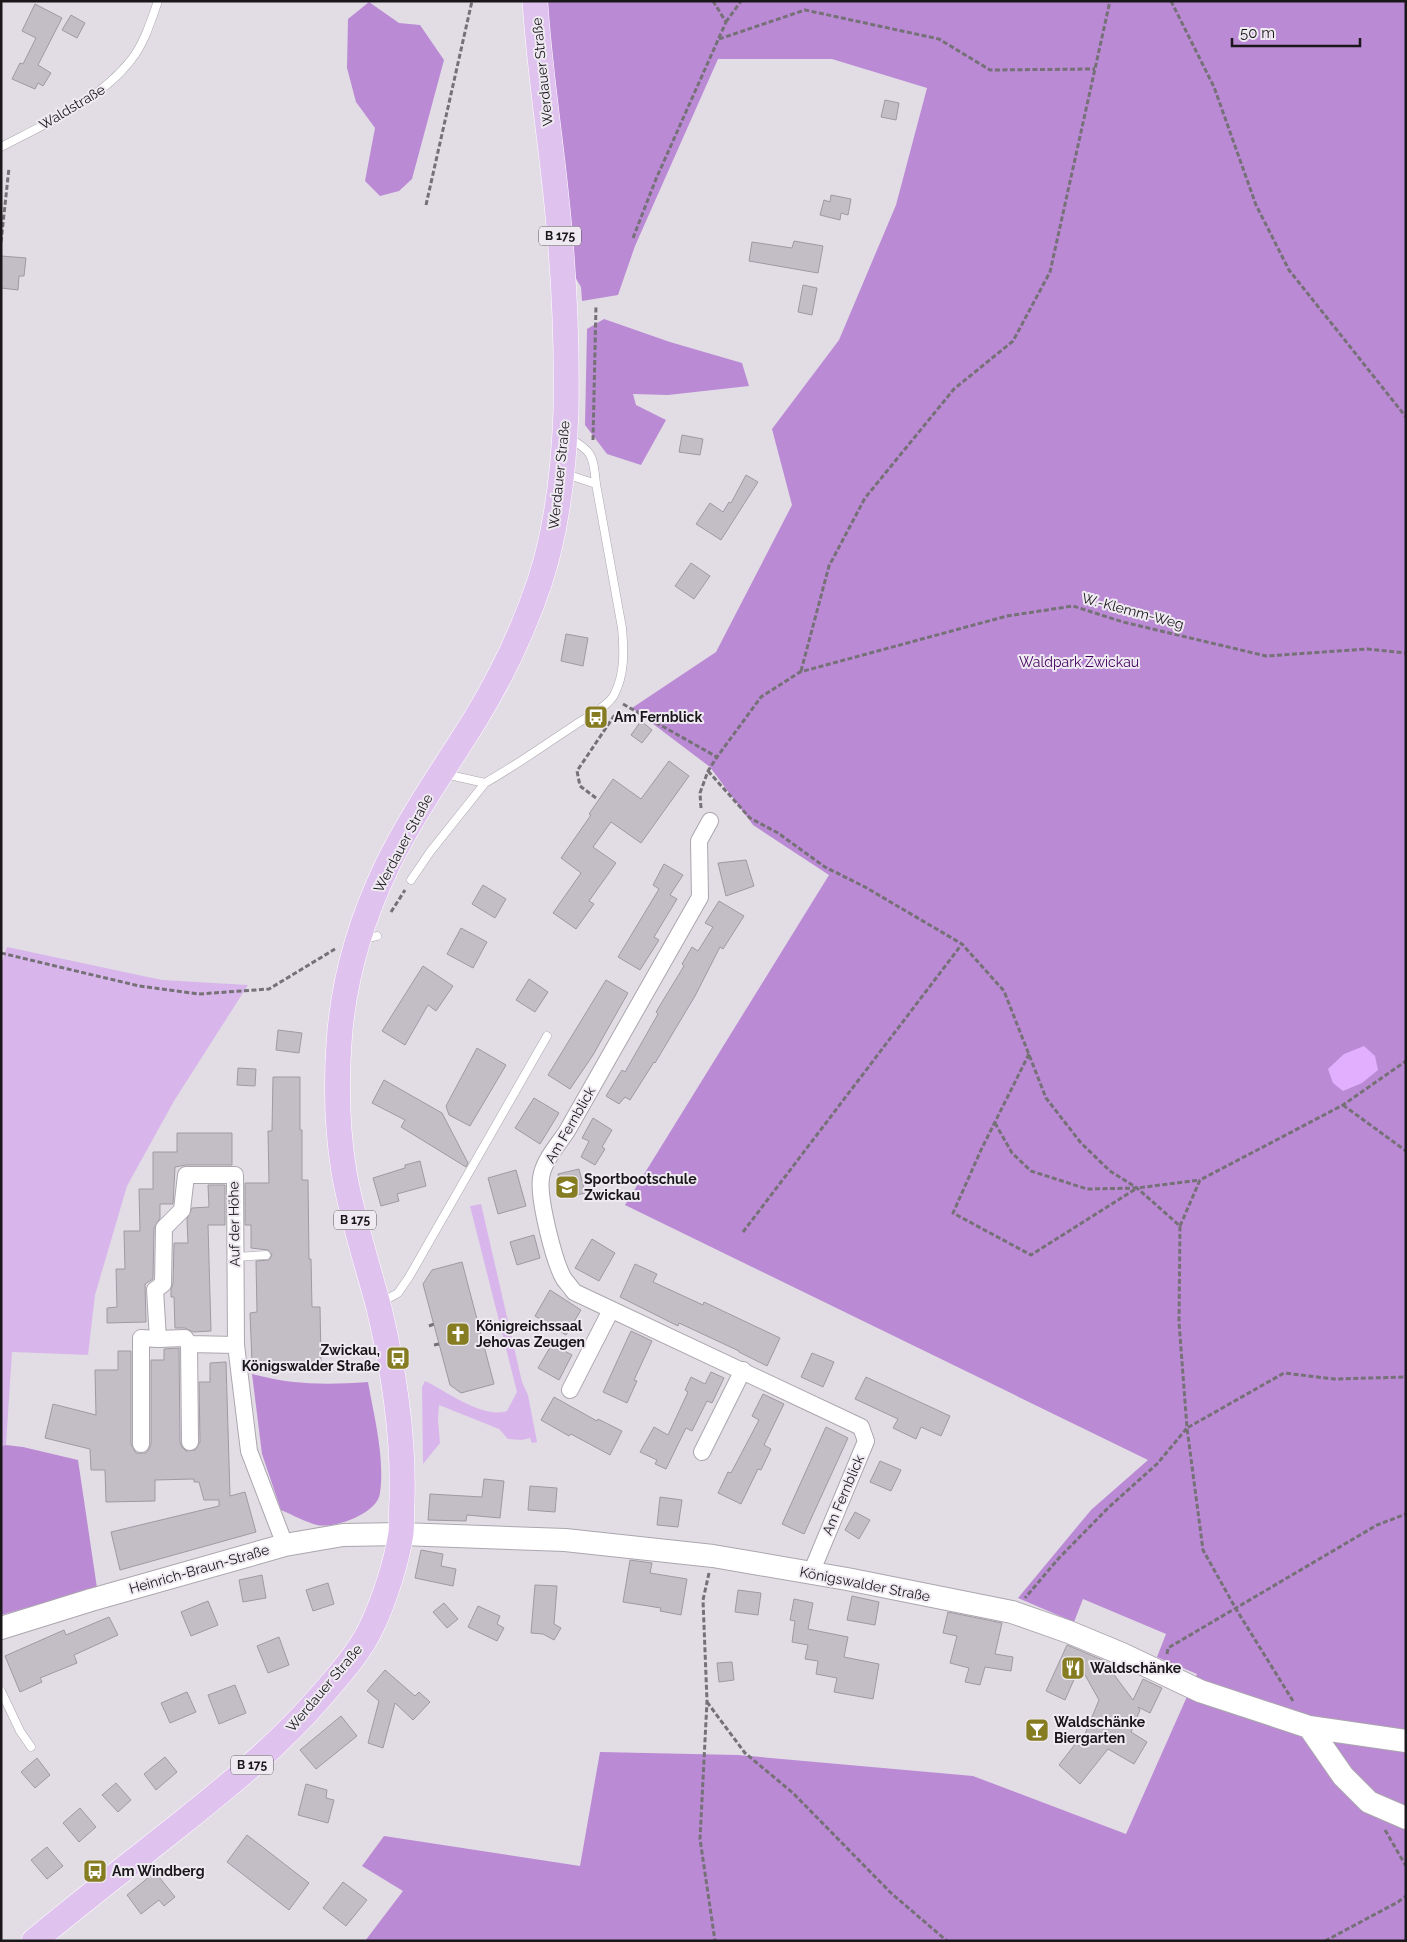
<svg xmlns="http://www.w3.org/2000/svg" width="1407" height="1942" font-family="Raleway,sans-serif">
  <rect width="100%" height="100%" fill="#e2dde5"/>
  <path fill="#d8b6eb" d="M7 947 162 980 248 985 174 1101 127 1186 95 1295 88 1355 12 1352 6 1445 1 1446V964Z
    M481 1204 522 1382 528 1395 537 1442 532 1443 530 1438 522 1440 508 1439 499 1429 439 1405 438 1420 440 1443 423 1464 422 1387 425 1381C446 1391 483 1419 507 1411L517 1392 470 1206Z"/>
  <path fill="#bb8ad5" d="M546 1H1406V1941H365L403 1891 362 1866 384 1836 580 1866 600 1752 738 1755 973 1776 1126 1834 1197 1674 1157 1657 1166 1634 1083 1599 1074 1622 1018 1598 1091 1510 1148 1460 625 1205 829 875 753 825 710 767 632 708 716 652 792 505 772 429 839 340 896 205 927 88 832 59H718L635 246 618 295 582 301 581 287 574 275Z
    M369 2 399 23 420 25 444 60 412 179 399 191 380 196 365 181 375 128 356 102 347 68 348 19Z
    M604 319 670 342 742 363 749 386 668 395 633 394 636 405 666 420 641 465 607 454 585 425 587 329Z
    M252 1374C292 1385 327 1385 368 1382 374 1416 385 1458 380 1493 378 1513 335 1529 317 1525 305 1522 293 1515 281 1510L262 1454Z
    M6 1445 23 1447 78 1460 97 1588 1 1615V1446Z"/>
  <path fill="#e1affd" d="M1364 1046 1375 1056 1378 1070 1362 1083 1343 1091 1333 1083 1328 1069 1344 1054Z"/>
  <path fill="#c3bec6" stroke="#9f9aa2" d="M35 4 62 18 38 65 51 73 43 86 38 83 35 89 12 79 20 63 23 64 36 38 22 31Z
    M71 15 85 23 77 38 62 30Z
    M885 100 899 103 896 120 881 117Z
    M831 195 851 199 848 215 841 213 840 220 820 215 824 200 830 202Z
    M794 241 823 246 818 273 749 261 752 242 792 248Z
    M1 256 26 258 24 276H19L18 290 1 288Z
    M803 285 817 288 812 315 798 312Z
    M682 435 703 439 700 455 679 452Z
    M746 475 758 482 721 540 696 524 710 503 723 512 729 502 731 503Z
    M691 563 710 576 694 599 675 586Z
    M566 634 588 638 583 666 561 661Z
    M641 721 652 730 642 743 631 735Z
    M669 761 689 776 641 843 611 822 593 847 616 863 589 901 594 904 576 929 553 913 581 873 561 858 591 815 589 814 613 779 641 799Z
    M746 860 754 886 726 896 718 863Z
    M664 864 683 875 670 895 677 899 654 937 659 940 640 970 618 957 659 889 653 885Z
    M483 885 506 899 495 918 472 904Z
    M719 901 744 916 723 949 720 947 695 996 655 1063 654 1062 630 1100 625 1097 619 1104 606 1096 622 1070 625 1072 658 1014 656 1012 684 966 682 964 692 947 698 951 713 927 705 923Z
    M461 928 487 942 473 968 447 954Z
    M423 966 453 986 436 1011 428 1005 405 1045 382 1031Z
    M529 979 548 992 535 1012 516 1000Z
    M606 980 628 993 593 1055 570 1089 548 1075Z
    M278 1030 302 1033 299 1053 276 1050Z
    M477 1048 506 1065 470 1126 449 1115 446 1106Z
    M238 1068 256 1069 255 1086 237 1085Z
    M273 1077H300V1130H302V1180H308L309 1259H311L312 1307H320L321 1362 252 1363 250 1313 257 1312 256 1261 269 1260 272 1255 268 1250 251 1248V1225H245V1183H269L268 1131H272Z
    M384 1080 442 1113 468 1163 466 1167 401 1127 405 1120 372 1103Z
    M534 1098 559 1113 540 1144 515 1128Z
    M593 1118 612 1130 602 1147 605 1149 595 1165 581 1157 589 1141 582 1138Z
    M177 1133H232V1165H186L175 1167 173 1204H160V1218L154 1228 153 1279 145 1284 146 1322 107 1323V1308L117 1307 116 1269H125L124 1231H140L139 1189H153V1152H177Z
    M420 1161 426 1186 397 1194 399 1201 381 1206 373 1178 405 1168V1165Z
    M579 1169 585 1193 564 1198 558 1174Z
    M516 1170 526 1206 498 1214 488 1178Z
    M208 1185H225V1225H208L211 1331 193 1332 185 1328H175L174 1297H171V1289L173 1284 174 1243H188L187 1219 192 1208 209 1207Z
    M534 1235 540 1258 517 1265 510 1242Z
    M592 1239 615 1253 599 1281 575 1268Z
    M462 1262 494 1384 461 1393 450 1385 423 1284 432 1270Z
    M635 1264 657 1274 653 1282 703 1305 704 1302 780 1338 767 1366 739 1352V1351L679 1323 678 1326 620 1297Z
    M550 1290 581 1310 566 1335 535 1316Z
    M631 1331 652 1341 634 1380 637 1381 627 1403 603 1392Z
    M552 1344 572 1355 559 1380 538 1368Z
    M179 1348 180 1442 182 1447 186 1451 195 1450 200 1442 199 1382H210V1363L226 1362 230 1496 245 1492 256 1532 120 1570 111 1532 219 1506V1500H204L199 1482H194V1479L155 1480V1501L106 1502 105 1470H91L90 1449 45 1438 53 1404 96 1415 95 1370H118V1351H131V1444L136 1453H146L149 1449 151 1444V1360H164V1349Z
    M812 1353 834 1362 823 1387 801 1377Z
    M711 1372 724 1378 712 1403 707 1401 692 1431 686 1428 666 1469 655 1464 657 1460 640 1452 654 1427 668 1435 688 1392 685 1390 691 1377 705 1384Z
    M866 1377 950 1416 941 1436 921 1427 916 1439 893 1428 898 1419 855 1399Z
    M763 1394 784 1404 764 1445 771 1449 761 1470 758 1469 741 1504 718 1493 728 1472 731 1473 759 1420 752 1416Z
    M554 1397 597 1421 598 1419 622 1431 610 1455 571 1434 569 1436 541 1420Z
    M826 1427 848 1438 804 1534 782 1524Z
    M880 1461 901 1470 891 1491 870 1482Z
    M484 1479 504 1481 500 1518 467 1515 466 1521 428 1520 430 1494 482 1497Z
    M530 1486 557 1488 555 1512 528 1510Z
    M660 1497 682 1500 678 1527 657 1525Z
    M855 1512 870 1520 859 1539 845 1530Z
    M421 1550 443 1554 441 1566 456 1569 453 1586 415 1578Z
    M630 1560 652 1563 650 1573 687 1579 681 1615 660 1611 661 1608 623 1602Z
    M262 1575 266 1598 243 1602 239 1580Z
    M328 1583 334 1604 313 1611 306 1590Z
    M535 1585 557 1586 554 1624 561 1628 554 1640 543 1634 531 1633Z
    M738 1590 761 1593 758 1615 735 1612Z
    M852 1596 879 1602 875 1625 847 1620Z
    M794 1599 813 1603 808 1629 848 1637 844 1657 879 1664 873 1699 834 1692 837 1678 816 1674 818 1661 805 1659 808 1645 792 1642 795 1621 790 1620Z
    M208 1601 218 1625 191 1636 181 1612Z
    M444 1603 458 1619 447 1628 433 1612Z
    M478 1606 500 1616 497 1624 504 1628 497 1641 468 1627Z
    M948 1612 1002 1623 995 1654 1013 1657 1011 1671 985 1667 980 1685 965 1682 969 1668 950 1663 957 1636 943 1633Z
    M109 1617 118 1635 74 1655 77 1663 40 1678 42 1682 20 1692 5 1656 64 1630 66 1635Z
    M279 1637 289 1665 268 1673 257 1646Z
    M1067 1645 1107 1662 1106 1664 1133 1700 1143 1679 1162 1688 1150 1713 1138 1707 1140 1710 1131 1732 1147 1742 1134 1764 1108 1749 1080 1784 1059 1765 1076 1743 1080 1746 1099 1700 1080 1666 1065 1700 1046 1691Z
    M732 1662 734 1680 719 1682 717 1663Z
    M385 1670 415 1696 419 1692 430 1702 413 1720 395 1703 383 1748 368 1743 379 1701 367 1691Z
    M235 1685 246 1713 219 1724 208 1695Z
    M187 1692 196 1712 170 1723 161 1703Z
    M341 1716 357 1736 316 1769 300 1750Z
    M165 1757 177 1772 156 1790 144 1774Z
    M37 1758 50 1775 35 1788 21 1772Z
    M116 1783 131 1800 118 1812 102 1795Z
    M306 1784 327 1790 326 1798 334 1800 328 1823 298 1815Z
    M80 1808 96 1827 79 1842 63 1823Z
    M247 1835 309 1883 289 1910 227 1862Z
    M47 1847 63 1866 47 1879 31 1860Z
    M155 1872 175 1897 164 1906 159 1900 141 1914 127 1895Z
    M343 1882 367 1900 346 1926 323 1908Z"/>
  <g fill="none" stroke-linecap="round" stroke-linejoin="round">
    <g stroke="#aba6ae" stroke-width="9">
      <path id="lane" d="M1 147C45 124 100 100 131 60 144 44 151 21 158 1
        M569 438C594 452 593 457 596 484
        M445 774 485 783C515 766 543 746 572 727 583 719 608 707 614 695 625 674 624 651 622 628L596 484 566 474
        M411 880 430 852 485 783
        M362 940 377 936
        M235 1257 266 1255
        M380 1303 398 1293 409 1277 547 1036
        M1 1691 20 1731 31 1747"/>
    </g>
    <g stroke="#aba6ae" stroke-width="18">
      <path id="street" d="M710 821 699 841 700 897 567 1131C558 1145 543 1161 541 1178 538 1198 554 1262 564 1279 567 1283 571 1287 574 1292L861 1427 866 1441 811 1573
        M158 1339 185 1338 189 1344 236 1345
        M189 1344 190 1442
        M570 1390 611 1310
        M141 1444V1338L158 1339 155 1290 163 1284 164 1228 182 1210 186 1175H235L236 1345 249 1451 285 1545
        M702 1452 743 1370"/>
    </g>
    <g stroke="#aba6ae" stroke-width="24">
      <path id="secondary" d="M1 1628 91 1600 285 1545 343 1535 401 1534 565 1540 713 1556 847 1579 1012 1612 1069 1632 1122 1654 1200 1691 1309 1727 1406 1741
        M1309 1727 1343 1776 1369 1802 1406 1818"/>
    </g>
    <g stroke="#fff" stroke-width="26">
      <path id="primary" d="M34 1941C81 1902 130 1864 178 1826 228 1786 279 1745 321 1696 340 1674 360 1652 372 1626 384 1601 397 1561 401 1533 402 1523 401 1511 402 1501 404 1436 394 1371 379 1308 367 1263 352 1218 344 1172 337 1129 336 1086 339 1043 343 982 361 920 387 866 412 814 446 767 476 718 502 675 524 629 540 581 558 526 564 468 566 411 567 353 565 295 560 238 554 159 540 80 535 1"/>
    </g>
    <path stroke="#757177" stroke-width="3" stroke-dasharray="5 2.5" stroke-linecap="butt" d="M1171 1 1214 87 1256 205 1289 270 1406 417
      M726 22 741 1
      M719 39 805 10 939 39 990 70 1095 69
      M426 205 472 1
      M633 238 656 179 726 22 713 1
      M1 242 9 168
      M593 440 596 306
      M801 671 829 566 865 498 954 389 1013 341 1050 272 1110 1
      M623 704 717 757
      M708 771 750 818 778 833 825 867 865 887 962 944 1004 991 1046 1098 1081 1143 1110 1171 1137 1188 1180 1226 1179 1322 1187 1428 1157 1464 1109 1507 1059 1558 1025 1598
      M596 798 580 786 577 771 616 713
      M701 808 700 793 708 771 717 757 761 697 800 672 1007 616 1073 606 1123 622 1266 656 1367 649 1406 653
      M391 912 405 890
      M1 953 139 986 199 994 269 989 335 949
      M1029 1054 981 1150 953 1213 1031 1255 1137 1188
      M1343 1105 1406 1151
      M995 1123 1012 1153 1031 1171 1087 1189 1137 1188 1200 1180
      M1180 1226 1200 1180 1343 1105 1406 1061
      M743 1232 962 944
      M429 1326 434 1324
      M434 1345 439 1344
      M709 1573 703 1600 707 1701 700 1839 715 1941
      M1167 1654 1168 1648 1377 1525 1406 1514
      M1293 1701 1236 1609 1203 1550 1187 1428 1284 1373 1334 1379 1406 1377
      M707 1702 745 1753 793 1793 891 1893 947 1941
      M1385 1830 1406 1866
      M1325 1941 1398 1902 1406 1896"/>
    <use href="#lane" stroke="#fff" stroke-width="8"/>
    <use href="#street" stroke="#fff" stroke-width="16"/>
    <use href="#secondary" stroke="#fff" stroke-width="22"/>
    <use href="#primary" stroke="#e0c2ef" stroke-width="25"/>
  </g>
  <defs>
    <g id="bus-square" transform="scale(1.25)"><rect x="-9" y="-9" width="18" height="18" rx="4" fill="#867c22" stroke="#efeaf2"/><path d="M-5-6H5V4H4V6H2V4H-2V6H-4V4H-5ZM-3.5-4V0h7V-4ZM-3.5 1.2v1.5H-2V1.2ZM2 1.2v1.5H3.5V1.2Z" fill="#fff"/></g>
    <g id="school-square" transform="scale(1.25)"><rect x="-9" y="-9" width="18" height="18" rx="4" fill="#867c22" stroke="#efeaf2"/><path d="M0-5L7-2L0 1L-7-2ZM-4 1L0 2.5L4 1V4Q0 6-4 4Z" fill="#fff"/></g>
    <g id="church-square" transform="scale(1.25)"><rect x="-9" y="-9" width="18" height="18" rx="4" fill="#867c22" stroke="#efeaf2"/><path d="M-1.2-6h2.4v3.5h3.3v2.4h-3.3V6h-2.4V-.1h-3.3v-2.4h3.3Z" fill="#fff"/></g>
    <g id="restaurant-square" transform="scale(1.25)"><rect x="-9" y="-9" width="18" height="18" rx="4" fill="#867c22" stroke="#efeaf2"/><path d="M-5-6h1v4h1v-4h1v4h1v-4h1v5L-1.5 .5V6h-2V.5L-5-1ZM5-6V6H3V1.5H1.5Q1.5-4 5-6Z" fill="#fff"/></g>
    <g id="bar-square" transform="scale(1.25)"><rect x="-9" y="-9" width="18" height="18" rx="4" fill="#867c22" stroke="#efeaf2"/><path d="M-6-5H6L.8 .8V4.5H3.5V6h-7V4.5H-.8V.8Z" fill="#fff"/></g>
  </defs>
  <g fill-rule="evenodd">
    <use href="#bus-square" x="596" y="717"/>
    <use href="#school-square" x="567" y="1187"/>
    <use href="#church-square" x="458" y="1334"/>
    <use href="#bus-square" x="398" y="1358"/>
    <use href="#restaurant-square" x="1073" y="1668"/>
    <use href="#bar-square" x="1037" y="1730"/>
    <use href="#bus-square" x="95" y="1871"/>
  </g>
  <g text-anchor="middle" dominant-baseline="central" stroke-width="4" stroke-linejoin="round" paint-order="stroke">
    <g fill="#efeaf2" stroke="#59565b" stroke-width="1">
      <rect x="539" y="226.5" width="42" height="19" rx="4"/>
      <rect x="334" y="1210.5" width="42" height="19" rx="4"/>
      <rect x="231" y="1755.5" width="42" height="19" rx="4"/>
    </g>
    <g font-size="12" font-weight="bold" fill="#19171a">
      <text x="560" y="236">B 175</text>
      <text x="355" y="1220">B 175</text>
      <text x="252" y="1765">B 175</text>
    </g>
    <g font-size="14" fill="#19171a" stroke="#efeaf2">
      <text transform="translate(542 72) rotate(-96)">Werdauer Straße</text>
      <text transform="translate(72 107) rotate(-31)">Waldstraße</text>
      <text transform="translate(559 475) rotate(-84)">Werdauer Straße</text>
      <text transform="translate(1133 611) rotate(15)">W.-Klemm-Weg</text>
      <text transform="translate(403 843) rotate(-62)">Werdauer Straße</text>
      <text transform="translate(570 1125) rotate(-60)">Am Fernblick</text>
      <text transform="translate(234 1224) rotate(-91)">Auf der Höhe</text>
      <text transform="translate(843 1495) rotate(-67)">Am Fernblick</text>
      <text transform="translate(199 1569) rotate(-16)">Heinrich-Braun-Straße</text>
      <text transform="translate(865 1584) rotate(11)">Königswalder Straße</text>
      <text transform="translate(324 1688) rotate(-50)">Werdauer Straße</text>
    </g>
    <g font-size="14" fill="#45005f" stroke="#efeaf2">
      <text x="1079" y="662">Waldpark Zwickau</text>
    </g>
    <g font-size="14" font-weight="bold" fill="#19171a" stroke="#efeaf2" text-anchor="start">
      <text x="614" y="717">Am Fernblick</text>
      <text x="584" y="1179">Sportbootschule<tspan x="584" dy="16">Zwickau</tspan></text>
      <text x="476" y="1326">Königreichssaal<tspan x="476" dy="16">Jehovas Zeugen</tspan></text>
      <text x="380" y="1350" text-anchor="end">Zwickau,<tspan x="380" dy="16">Königswalder Straße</tspan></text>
      <text x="1090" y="1668">Waldschänke</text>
      <text x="1054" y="1722">Waldschänke<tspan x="1054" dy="16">Biergarten</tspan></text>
      <text x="112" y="1871">Am Windberg</text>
    </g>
  </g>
  <rect width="1407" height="1942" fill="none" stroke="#19171a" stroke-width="5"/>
  <path d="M1232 38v8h128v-8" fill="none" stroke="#19171a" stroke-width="2.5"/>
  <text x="1240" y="38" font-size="15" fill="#19171a" stroke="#efeaf2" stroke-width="4" paint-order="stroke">50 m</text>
</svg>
